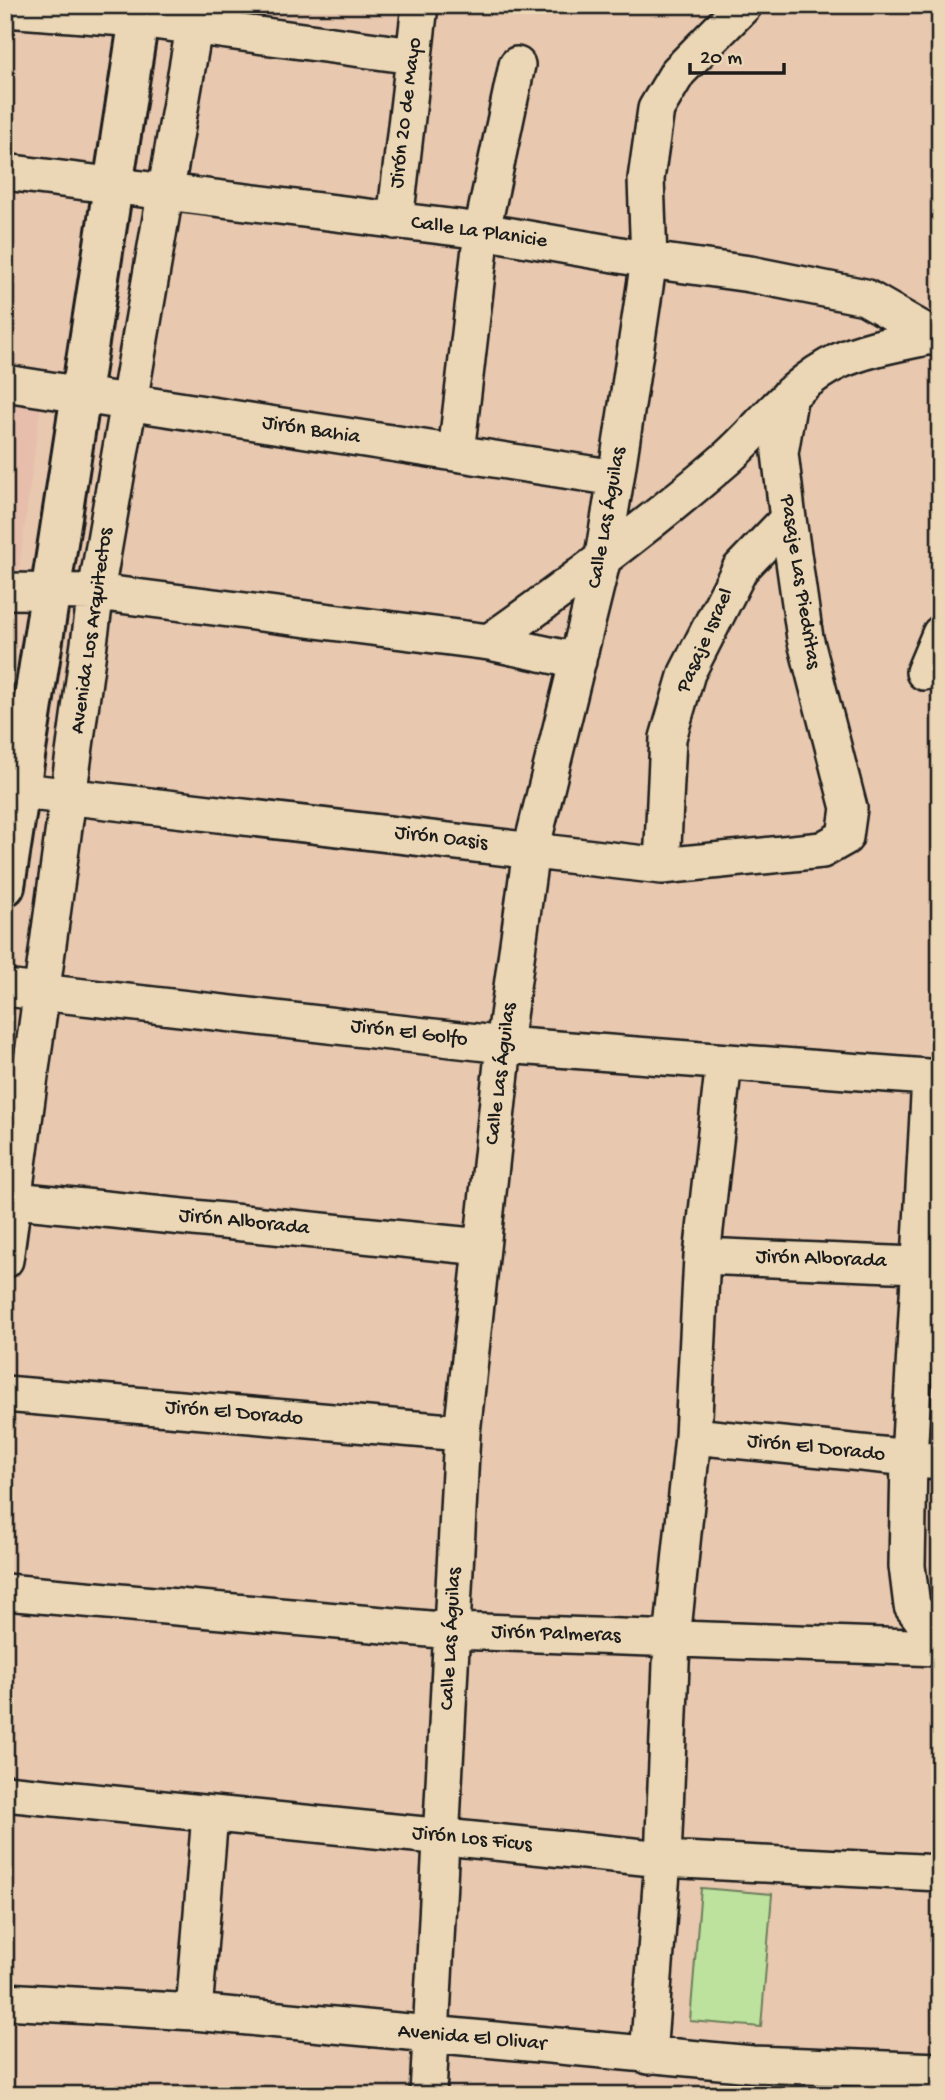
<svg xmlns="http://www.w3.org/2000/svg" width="945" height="2100" font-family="'Gochi Hand',sans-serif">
  <rect width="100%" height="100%" fill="#e8c8af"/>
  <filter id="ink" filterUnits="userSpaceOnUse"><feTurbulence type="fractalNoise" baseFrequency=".0143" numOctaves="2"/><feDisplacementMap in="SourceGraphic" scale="14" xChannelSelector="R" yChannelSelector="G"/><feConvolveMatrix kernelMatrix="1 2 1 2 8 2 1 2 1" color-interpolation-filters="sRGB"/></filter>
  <g filter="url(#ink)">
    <path fill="#e6beab" d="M5 398 41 402 18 576 5 575Z"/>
    <path fill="#bde29d" stroke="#6c7f5c" stroke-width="2" d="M701 1888 772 1894 761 2027 690 2021Z"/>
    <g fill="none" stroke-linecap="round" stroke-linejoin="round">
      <g stroke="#1c1c1c" stroke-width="40">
        <path id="minor" d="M5 9 138 19 414 56
          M5 172 482 231 649 260 750 274 865 297 940 340
          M395 221 420 5
          M5 383 616 478
          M456 453 482 231 517 65
          M5 591 96 592 489 642 578 661
          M489 642C571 584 650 525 726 459 763 426 792 383 839 361 868 348 900 343 931 336
          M924 672 940 634
          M5 789 662 866 822 850 845 837 849 808 805 638 788 519 780 453 790 394
          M662 866 668 738 687 673 740 569 788 519
          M5 988 504 1045 940 1078
          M930 1078 909 1459 907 1566 912 1606 940 1643
          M5 1199 482 1247
          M702 1256 940 1266
          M5 1260 96 592 198 5
          M5 1394 462 1433
          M693 1436 940 1461
          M5 1592 452 1631 940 1648
          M5 1793 663 1859 940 1873
          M5 2001 194 2012 752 2064 940 2071
          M194 2012 210 1814
          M648 2056 663 1859 672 1640 693 1436 702 1256 724 1062
          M428 2095 462 1433 504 1045 531 850 602 562 616 478 649 260 646 179 656 109 678 72 744 5"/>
      </g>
      <g stroke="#1c1c1c" stroke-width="44">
        <path id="major" d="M5 886 141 5"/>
      </g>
      <use href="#minor" stroke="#ebd7b5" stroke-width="35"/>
      <use href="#major" stroke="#ebd7b5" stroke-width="38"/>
    </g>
  </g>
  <g text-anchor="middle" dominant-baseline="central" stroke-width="7" stroke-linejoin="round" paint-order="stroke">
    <g font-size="21" fill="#1c1c1c" stroke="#ebd7b5">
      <text transform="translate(407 113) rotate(-83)">Jirón 20 de Mayo</text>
      <text transform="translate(479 233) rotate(8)">Calle La Planicie</text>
      <text transform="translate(311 431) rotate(9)">Jirón Bahia</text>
      <text transform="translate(608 518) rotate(-80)">Calle Las Águilas</text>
      <text transform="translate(799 582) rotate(81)">Pasaje Las Piedritas</text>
      <text transform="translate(93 631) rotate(-82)">Avenida Los Arquitectos</text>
      <text transform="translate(706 641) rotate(-66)">Pasaje Israel</text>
      <text transform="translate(441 839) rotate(7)">Jirón Oasis</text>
      <text transform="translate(409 1034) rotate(7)">Jirón El Golfo</text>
      <text transform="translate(502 1074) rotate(-83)">Calle Las Águilas</text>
      <text transform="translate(244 1223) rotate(6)">Jirón Alborada</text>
      <text transform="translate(821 1260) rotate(2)">Jirón Alborada</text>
      <text transform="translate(234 1414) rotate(5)">Jirón El Dorado</text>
      <text transform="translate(816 1449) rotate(6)">Jirón El Dorado</text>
      <text transform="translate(556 1635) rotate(2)">Jirón Palmeras</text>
      <text transform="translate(452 1639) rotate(-87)">Calle Las Águilas</text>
      <text transform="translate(472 1840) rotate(6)">Jirón Los Ficus</text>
      <text transform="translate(472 2039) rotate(5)">Avenida El Olivar</text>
    </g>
  </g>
  <rect width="945" height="2100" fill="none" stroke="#ebd7b5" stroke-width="28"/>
  <rect x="14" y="14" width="917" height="2072" fill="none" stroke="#1c1c1c" stroke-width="2.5" filter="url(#ink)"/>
  <path d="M690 63v10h94v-10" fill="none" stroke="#1c1c1c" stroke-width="3.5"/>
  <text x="700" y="63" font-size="21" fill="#1c1c1c" stroke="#ebd7b5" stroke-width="5" paint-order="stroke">20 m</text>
</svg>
